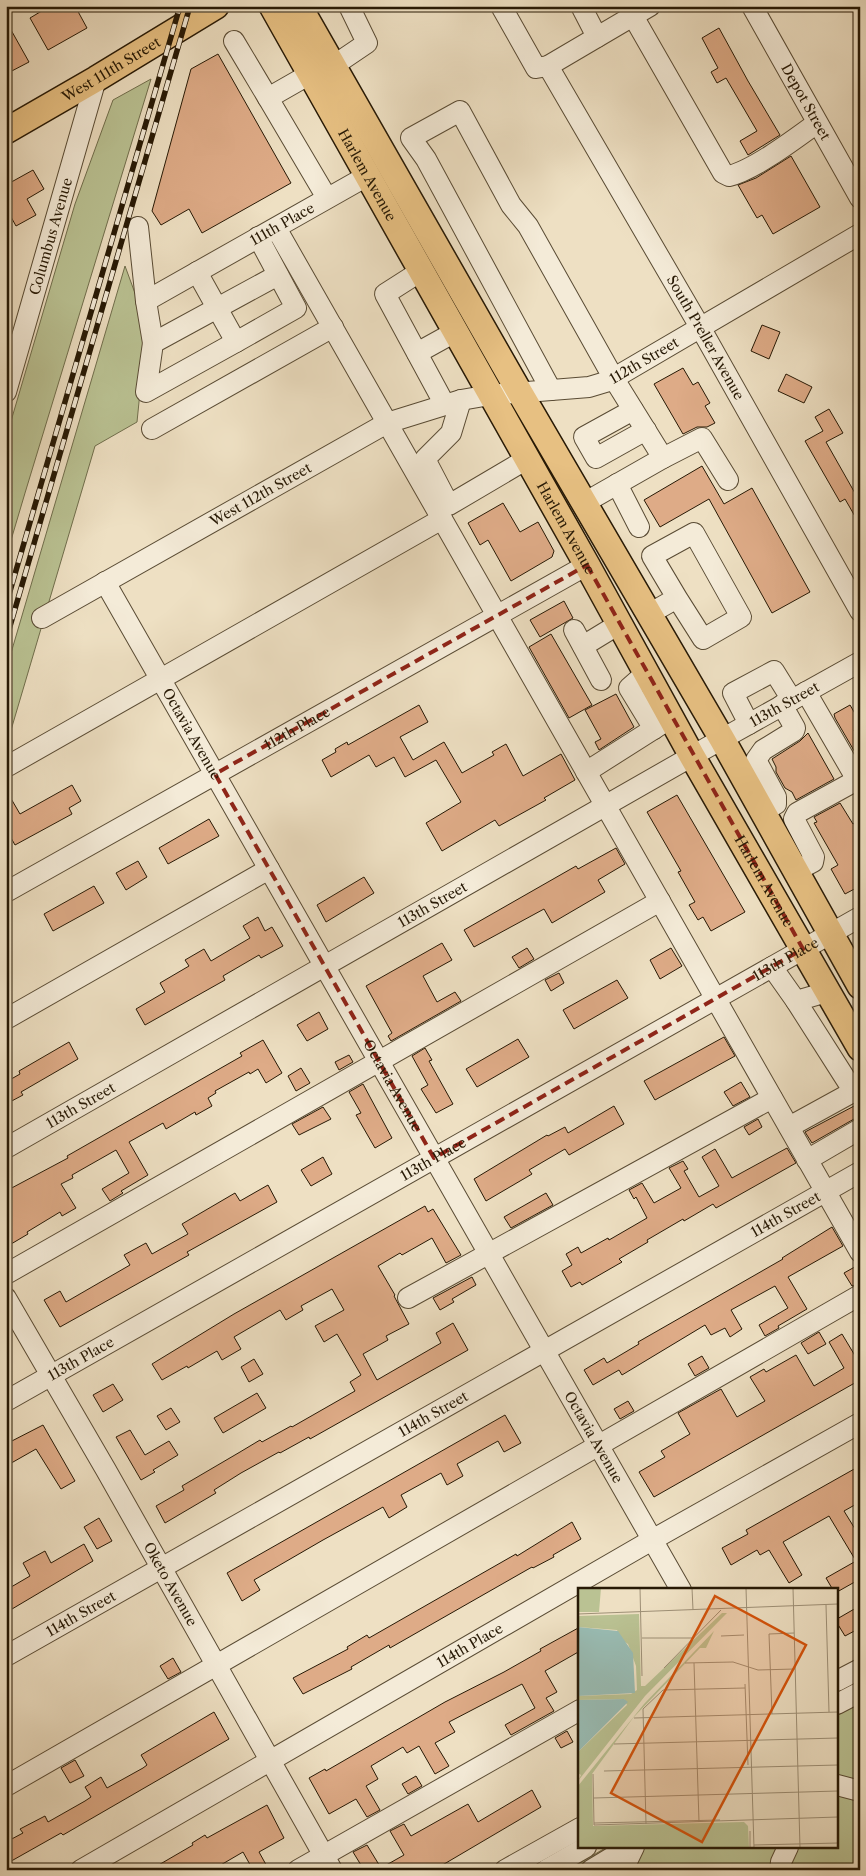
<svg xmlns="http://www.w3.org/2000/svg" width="866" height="1876" font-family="'Libre Caslon Text',serif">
  <rect width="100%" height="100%" fill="#eee0c3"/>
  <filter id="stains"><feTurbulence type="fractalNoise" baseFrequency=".004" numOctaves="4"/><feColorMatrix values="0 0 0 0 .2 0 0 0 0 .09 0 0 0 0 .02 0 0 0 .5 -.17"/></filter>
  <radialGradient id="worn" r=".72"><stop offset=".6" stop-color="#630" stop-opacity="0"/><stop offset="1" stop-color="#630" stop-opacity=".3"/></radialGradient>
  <path fill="#bac293" stroke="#706e4c" d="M151 79 25 493 6 557V438L75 204 113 100Z
    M125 266 139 304 145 342 137 422 95 446 6 747V670Z
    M860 1701V1870H568L607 1847H837V1714Z"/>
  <path fill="#deab87" stroke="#271905" d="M50 6H75L87 28 48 50 30 18Z
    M6 21 29 62 6 74Z
    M719 28 748 81 780 135 748 155 740 141 757 131 726 78 717 83 711 72 718 68 702 38Z
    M218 54 291 183 202 233 189 209 161 225 152 211 191 69Z
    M791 156 820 207 773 234 762 215 757 218 738 185 756 178Z
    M33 170 44 189 27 199 36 215 16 226 6 208V185Z
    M762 325 780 332 769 359 751 351Z
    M683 368 693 385 698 382 710 403 705 406 715 423 707 427H697L683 434 654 384Z
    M786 374 812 387 804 403 778 391Z
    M829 409 843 433 826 442 860 502V525L845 499 840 502 805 441 823 431 815 417Z
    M702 466 724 504 752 488 810 592 772 613 709 499 660 527 644 500Z
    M503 503 520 532 538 522 554 551 552 557 511 581 488 540 480 545 468 523Z
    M564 601 573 618 540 637 530 620Z
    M551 634 592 705 569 718 529 647Z
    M616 694 634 727 599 750 595 742 601 739 585 710Z
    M419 705 428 722 400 737 413 760 444 742 462 773 494 755 492 752 506 744 523 776 561 754 575 780 544 798 546 800 499 826 495 820 442 851 426 823 461 802 436 760 405 777 394 757 376 767 369 755 331 777 322 760 336 752 335 749 347 742 348 745Z
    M850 705 860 722V726L854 730 860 740V752L856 754 835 718 834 714Z
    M808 733 834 779 796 800 792 792 785 788 776 772V767L772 759 800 741Z
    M72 785 81 801 69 808 72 814 15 845 6 829V790L20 814Z
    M677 795 745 912 711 931 703 917 698 920 689 905 695 902 678 872 681 871 647 812Z
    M840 803 853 824 860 820V886L845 894 831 869 838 865 814 823 817 822 814 817Z
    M209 819 219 836 168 864 159 848Z
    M616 848 625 864 598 880 605 892 552 923 544 909 474 947 464 930 576 866 578 869Z
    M138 861 147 877 126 890 116 873Z
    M364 877 374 893 326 922 317 905Z
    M94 886 104 903 53 931 44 914Z
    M258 917 265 931 272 927 283 946 261 958 259 955 223 976 225 980 145 1025 136 1009 165 992 160 983 189 966 185 960 204 949 211 961 250 938 243 926Z
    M442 943 452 960 423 976 437 1002 455 992 461 1001 391 1041 388 1036 392 1033 366 986Z
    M527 948 534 959 519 968 512 957Z
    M671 948 682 966 660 979 650 960Z
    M559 973 564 983 551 991 545 980Z
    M617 980 628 998 574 1029 563 1010Z
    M319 1012 328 1029 307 1041 297 1025Z
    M724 1037 735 1056 655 1100 644 1081Z
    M518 1039 529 1057 477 1087 466 1069Z
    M263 1040 282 1073 266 1083 258 1069 250 1074 249 1072 215 1091 216 1093 208 1098 212 1106 196 1115 195 1112 166 1129 163 1123 129 1142 148 1175 121 1191 123 1193 110 1201 102 1189 129 1173 116 1150 72 1175 73 1178 61 1184 76 1208 62 1216 60 1212 27 1232 28 1234 6 1247V1191L68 1158 67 1156 242 1056 240 1053Z
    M69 1042 78 1059 21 1092 23 1095 6 1104V1082L20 1074 19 1071Z
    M425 1048 432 1060 429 1061 453 1104 436 1113 421 1089 428 1085 412 1056Z
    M349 1055 353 1062 339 1070 335 1062Z
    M301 1068 310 1083 296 1091 288 1076Z
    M741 1082 750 1097 733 1106 724 1092Z
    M363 1084 392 1138 375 1148 356 1115 361 1113 349 1092Z
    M856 1105 860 1112V1117L854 1119 812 1143 805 1132Z
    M614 1106 624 1124 569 1155 565 1149 529 1170 532 1174 486 1201 474 1179 547 1135 548 1136 565 1127 568 1133Z
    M323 1107 331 1119 299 1135 292 1124Z
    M758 1119 762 1127 749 1135 744 1127Z
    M787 1148 796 1163 716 1208 713 1204 684 1221 683 1219 647 1240 648 1242 619 1259 622 1262 582 1285 580 1282 571 1287 562 1271 572 1265 566 1254 578 1247 581 1253 608 1238 609 1240 647 1218 636 1197 634 1199 629 1190 642 1183 654 1203 681 1188 669 1168 683 1161 688 1169 684 1171 699 1197 719 1186 702 1157 715 1149 732 1178Z
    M323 1157 332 1174 311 1186 301 1170Z
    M268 1185 277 1202 187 1252 189 1255 60 1327 44 1300 60 1291 66 1302 130 1265 124 1255 146 1243 152 1254 188 1234 182 1224 235 1193 240 1201Z
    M546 1193 553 1205 511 1228 504 1217Z
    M425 1206 428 1212 433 1209 461 1255 446 1263 432 1238 402 1255 400 1253 378 1266 395 1295 394 1296 409 1324 386 1336 388 1340 363 1354 377 1380 441 1343 436 1333 453 1323 468 1350 310 1439 309 1437 280 1453 279 1452 241 1473 214 1490 216 1493 165 1523 156 1506 184 1490 182 1486 240 1452 260 1440 262 1442 291 1426 292 1427 355 1391 350 1382 361 1375 337 1334 324 1342 315 1326 344 1310 332 1289 301 1306 303 1310 286 1320 280 1310 234 1337 241 1349 222 1360 217 1351 188 1368 187 1366 162 1380 152 1364 234 1314Z
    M832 1227 843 1246 788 1277 807 1309 778 1326 779 1328 765 1336 759 1325 788 1308 775 1286 731 1310 742 1329 730 1337 725 1328 711 1335 705 1325 622 1375 619 1370 593 1385 584 1370 604 1358 607 1363 639 1344 638 1342 783 1259 782 1258Z
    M860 1264V1283L852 1286 844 1273Z
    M472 1277 476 1285 452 1299 454 1302 440 1310 433 1298Z
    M819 1332 826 1344 808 1354 801 1343Z
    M842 1334 860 1364V1380L654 1497 639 1472 665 1457 661 1451 690 1434 678 1413 721 1389 737 1417 765 1401 750 1377 764 1369 766 1372 796 1355 814 1386 844 1368 829 1342Z
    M702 1356 709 1368 695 1376 688 1364Z
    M254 1359 263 1374 249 1382 241 1367Z
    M113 1384 123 1400 103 1412 93 1395Z
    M257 1393 266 1408 223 1433 214 1418Z
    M628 1401 634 1411 620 1419 614 1409Z
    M171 1408 180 1422 166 1430 157 1416Z
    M505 1415 521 1443 504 1452 498 1441 457 1464 463 1476 447 1485 441 1473 401 1495 407 1507 389 1518 383 1507 323 1540 254 1580 260 1590 242 1601 227 1573Z
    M43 1425 75 1481 61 1489 36 1449 6 1466V1444Z
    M130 1430 145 1455 169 1441 178 1455 153 1470 155 1472 141 1480 116 1437Z
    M856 1468 860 1474V1502L844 1511 860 1537V1579L837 1592V1590H833L826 1578 856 1561 829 1516 783 1542 802 1575 789 1583 769 1550 760 1555 757 1550 731 1565 722 1548 748 1534 746 1530Z
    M99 1518 112 1541 97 1549 84 1527Z
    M572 1522 581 1539 553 1555 554 1557 533 1568 532 1567 390 1648 389 1645 351 1667 352 1669 303 1694 293 1678 348 1649 347 1647 367 1635 369 1638 516 1554 517 1556Z
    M84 1544 93 1561 12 1609 6 1599V1590L30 1576 23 1563 45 1551 51 1563Z
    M856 1608 860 1616V1628L845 1636 837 1623V1619Z
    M580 1627V1651L545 1671 557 1692 546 1698 554 1711 511 1735 505 1725 535 1708 522 1684 449 1722 455 1732 435 1743 449 1766 435 1774 419 1746 407 1753 403 1747 371 1766 378 1779 366 1786 380 1810 367 1817 356 1799 329 1814 309 1778 325 1769 326 1771 445 1702 504 1672 541 1651 540 1649Z
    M173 1658 181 1672 168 1679 160 1666Z
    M214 1712 229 1739 63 1835 61 1833 6 1864V1842L23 1833 20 1829 45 1816 48 1822 85 1801 91 1797 85 1787 101 1777 107 1788 143 1768 147 1765 141 1755Z
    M567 1731 573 1742 561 1748 555 1738Z
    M75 1760 84 1776 70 1783 61 1768Z
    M416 1776 422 1786 408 1794 402 1784Z
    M532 1790 541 1807 434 1870H364L353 1852 367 1845 381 1868 404 1855 390 1831 404 1824 411 1836 468 1804 478 1822Z
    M267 1805 284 1838 259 1852 269 1870H253L243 1852 219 1866 222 1870H150L193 1845 192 1843 205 1835 207 1838Z"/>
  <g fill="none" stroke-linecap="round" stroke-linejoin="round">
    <g stroke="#594b34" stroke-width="22">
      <g id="minor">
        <path d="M501 6 536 68 548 66 650 6"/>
        <path d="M581 6 597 37"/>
        <path id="s1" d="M752 6 860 198"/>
        <path d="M633 16 723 173 729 176C754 170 795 139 817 123"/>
        <path d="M234 41 268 98"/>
        <path d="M333 66 367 43 349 6"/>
        <path id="s2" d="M548 66 700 327 860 611"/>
        <path d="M310 74 268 98 327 198"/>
        <path d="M138 227 146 301"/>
        <path d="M276 228 860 1252"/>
        <path d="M421 271 385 294 445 405"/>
        <path d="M197 272 236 342 296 308 258 237"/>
        <path d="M236 342 146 392 153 343 278 275"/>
        <path id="s3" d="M153 343 146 301 367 176"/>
        <path d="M417 353 455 332"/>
        <path d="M551 390 426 159 411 138 460 111 511 205 528 226 614 379 663 458"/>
        <path id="s4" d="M6 392 96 79"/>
        <path d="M461 400 451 433 425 459 449 505 527 459"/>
        <path d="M633 410 584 437 596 458 646 430"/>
        <path d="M152 429 333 327"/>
        <path d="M617 484 639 527"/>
        <path d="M584 503 663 458 702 438 728 480"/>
        <path id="s5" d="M105 582 681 1590"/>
        <path d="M649 614 677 598 652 556 694 533 741 617 703 639 677 598"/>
        <path id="s6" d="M42 618 387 423 461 400 490 395 589 387 609 381 860 234"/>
        <path d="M574 630 601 680"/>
        <path d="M583 646 619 624"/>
        <path d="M646 673 629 688 654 729"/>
        <path d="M806 692 860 785"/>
        <path d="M749 724 733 693 774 671 792 700"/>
        <path d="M6 767 442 519"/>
        <path d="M586 772 671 718"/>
        <path d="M763 812 776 804V797L756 760 763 750 794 731 795 728 782 705"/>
        <path d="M796 871 813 862 814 857 794 819 797 813 857 780"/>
        <path id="s7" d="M6 892 587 565"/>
        <path d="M772 967 796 1001 827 992"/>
        <path d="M796 1001 854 1092"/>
        <path d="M6 1019 269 869"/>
        <path d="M789 1127 860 1088"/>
        <path id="s8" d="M6 1148 722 739 860 662"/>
        <path d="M807 1160 860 1129"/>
        <path d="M6 1274 660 901"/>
        <path id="s9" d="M6 1298 106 1470 332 1870"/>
        <path d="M408 1298 772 1098"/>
        <path id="s10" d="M6 1401 860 917"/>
        <path id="s11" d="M6 1656 860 1172"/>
        <path d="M837 1681 860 1669"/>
        <path d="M837 1704 860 1692"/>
        <path d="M837 1785 860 1791"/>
        <path d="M6 1786 860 1295"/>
        <path id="s12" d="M81 1870 652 1540 860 1423"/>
        <path d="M298 1870 580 1710"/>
        <path d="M505 1870 580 1828"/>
        <path d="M546 1870 586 1847"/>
        <path d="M591 1870 629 1847"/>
        <path d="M623 1870 634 1847"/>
        <path d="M780 1870 781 1862 788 1847"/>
      </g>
    </g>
    <g stroke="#271905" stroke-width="28">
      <g id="major">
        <path id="s13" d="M272 6 587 565 692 756 860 1048"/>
        <path d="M299 6 520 393 722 739 860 986"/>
        <path id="s14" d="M6 131 96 79 216 6"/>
      </g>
    </g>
    <use href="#minor" stroke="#f4ebd8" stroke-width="20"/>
    <use href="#major" stroke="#e7c082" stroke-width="25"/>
    <g stroke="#271905" stroke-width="5.5">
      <path id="rail" d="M6 605 180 6
        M6 640 190 6"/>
    </g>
    <use href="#rail" stroke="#f4ebd8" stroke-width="4" stroke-dasharray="11" stroke-linecap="butt"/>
  </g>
  <path fill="none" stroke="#8f2418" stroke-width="4" stroke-dasharray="10 6" stroke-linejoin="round" d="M587 565 803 949 434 1158 215 774Z"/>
  <g text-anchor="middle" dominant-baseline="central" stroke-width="5" stroke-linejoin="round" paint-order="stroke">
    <g font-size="14" fill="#271905" stroke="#f4ebd8">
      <text stroke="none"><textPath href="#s14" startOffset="122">West 111th Street</textPath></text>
      <text stroke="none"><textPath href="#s1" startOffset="110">Depot Street</textPath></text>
      <text stroke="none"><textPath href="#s13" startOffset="194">Harlem Avenue</textPath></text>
      <text stroke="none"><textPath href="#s3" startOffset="199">111th Place</textPath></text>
      <text stroke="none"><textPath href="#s4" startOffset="162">Columbus Avenue</textPath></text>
      <text stroke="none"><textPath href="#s2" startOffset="314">South Preller Avenue</textPath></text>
      <text stroke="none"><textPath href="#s6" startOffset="664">112th Street</textPath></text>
      <text stroke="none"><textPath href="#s6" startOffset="251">West 112th Street</textPath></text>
      <text stroke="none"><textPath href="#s13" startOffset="599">Harlem Avenue</textPath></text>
      <text stroke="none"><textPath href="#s8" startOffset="896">113th Street</textPath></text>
      <text stroke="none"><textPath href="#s7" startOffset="334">112th Place</textPath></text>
      <text stroke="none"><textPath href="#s5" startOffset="175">Octavia Avenue</textPath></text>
      <text stroke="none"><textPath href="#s13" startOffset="1004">Harlem Avenue</textPath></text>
      <text stroke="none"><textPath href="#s8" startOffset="491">113th Street</textPath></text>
      <text stroke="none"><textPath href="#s10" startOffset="896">113th Place</textPath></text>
      <text stroke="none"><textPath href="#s5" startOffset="580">Octavia Avenue</textPath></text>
      <text stroke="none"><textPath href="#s8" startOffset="86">113th Street</textPath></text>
      <text stroke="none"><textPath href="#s10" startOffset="491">113th Place</textPath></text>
      <text stroke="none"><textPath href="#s11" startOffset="896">114th Street</textPath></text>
      <text stroke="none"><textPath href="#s10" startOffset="86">113th Place</textPath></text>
      <text stroke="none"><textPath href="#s11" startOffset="491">114th Street</textPath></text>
      <text stroke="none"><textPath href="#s5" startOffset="985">Octavia Avenue</textPath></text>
      <text stroke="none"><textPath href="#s9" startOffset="330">Oketo Avenue</textPath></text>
      <text stroke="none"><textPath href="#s11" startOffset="86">114th Street</textPath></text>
      <text stroke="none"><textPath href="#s12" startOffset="449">114th Place</textPath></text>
    </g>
  </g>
  <g transform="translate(578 1588)">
    <rect width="260" height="260" fill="#eee0c3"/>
    <path d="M0 0H23L21 24H0ZM144 25H149L67 108 0 193 3 187 0 185V164L49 117 46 111 0 112V108L53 106 59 102 58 78 50 56 44 52 39 42 0 39V28L61 26 63 98H67ZM136 43 128 60H122L55 130 14 186 15 238 166 234 170 238 171 260H0V198L66 116Z" fill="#bac293"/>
    <path d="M0 39 40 43 55 65 57 105 0 108ZM0 112 46 111 50 114 0 164Z" fill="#99bdb5"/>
    <path fill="none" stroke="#9e9077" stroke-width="1" d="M62 0 64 88M114 0 115 22M168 0 176 260M215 0 222 260M248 17 251 124M0 26 260 16M143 48 166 47M64 50H116M107 75 155 74 180 82 217 81M116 75 121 234M86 80 143 22M167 96 170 177M194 126 191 46 216 45M56 130 260 124M36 156 260 150M26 183 260 177M15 186 16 237 260 229M16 210 260 203M16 235 142 232M68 236 65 121 85 102 167 100M172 243V260M176 257 260 255"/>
    <path fill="#d5530b" fill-opacity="0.15" stroke="#d5530b" stroke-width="2.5" d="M137 8 228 57 124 254 33 205Z"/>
    <rect width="260" height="260" fill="none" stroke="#271905" stroke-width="2.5"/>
  </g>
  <rect width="866" height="1876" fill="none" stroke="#eee0c3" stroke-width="25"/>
  <rect x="8" y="8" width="851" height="1861" fill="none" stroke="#271905" stroke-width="2.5"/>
  <rect x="12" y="12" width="841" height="1851" fill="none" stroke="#271905"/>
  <rect width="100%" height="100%" filter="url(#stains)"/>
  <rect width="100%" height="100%" fill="url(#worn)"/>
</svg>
